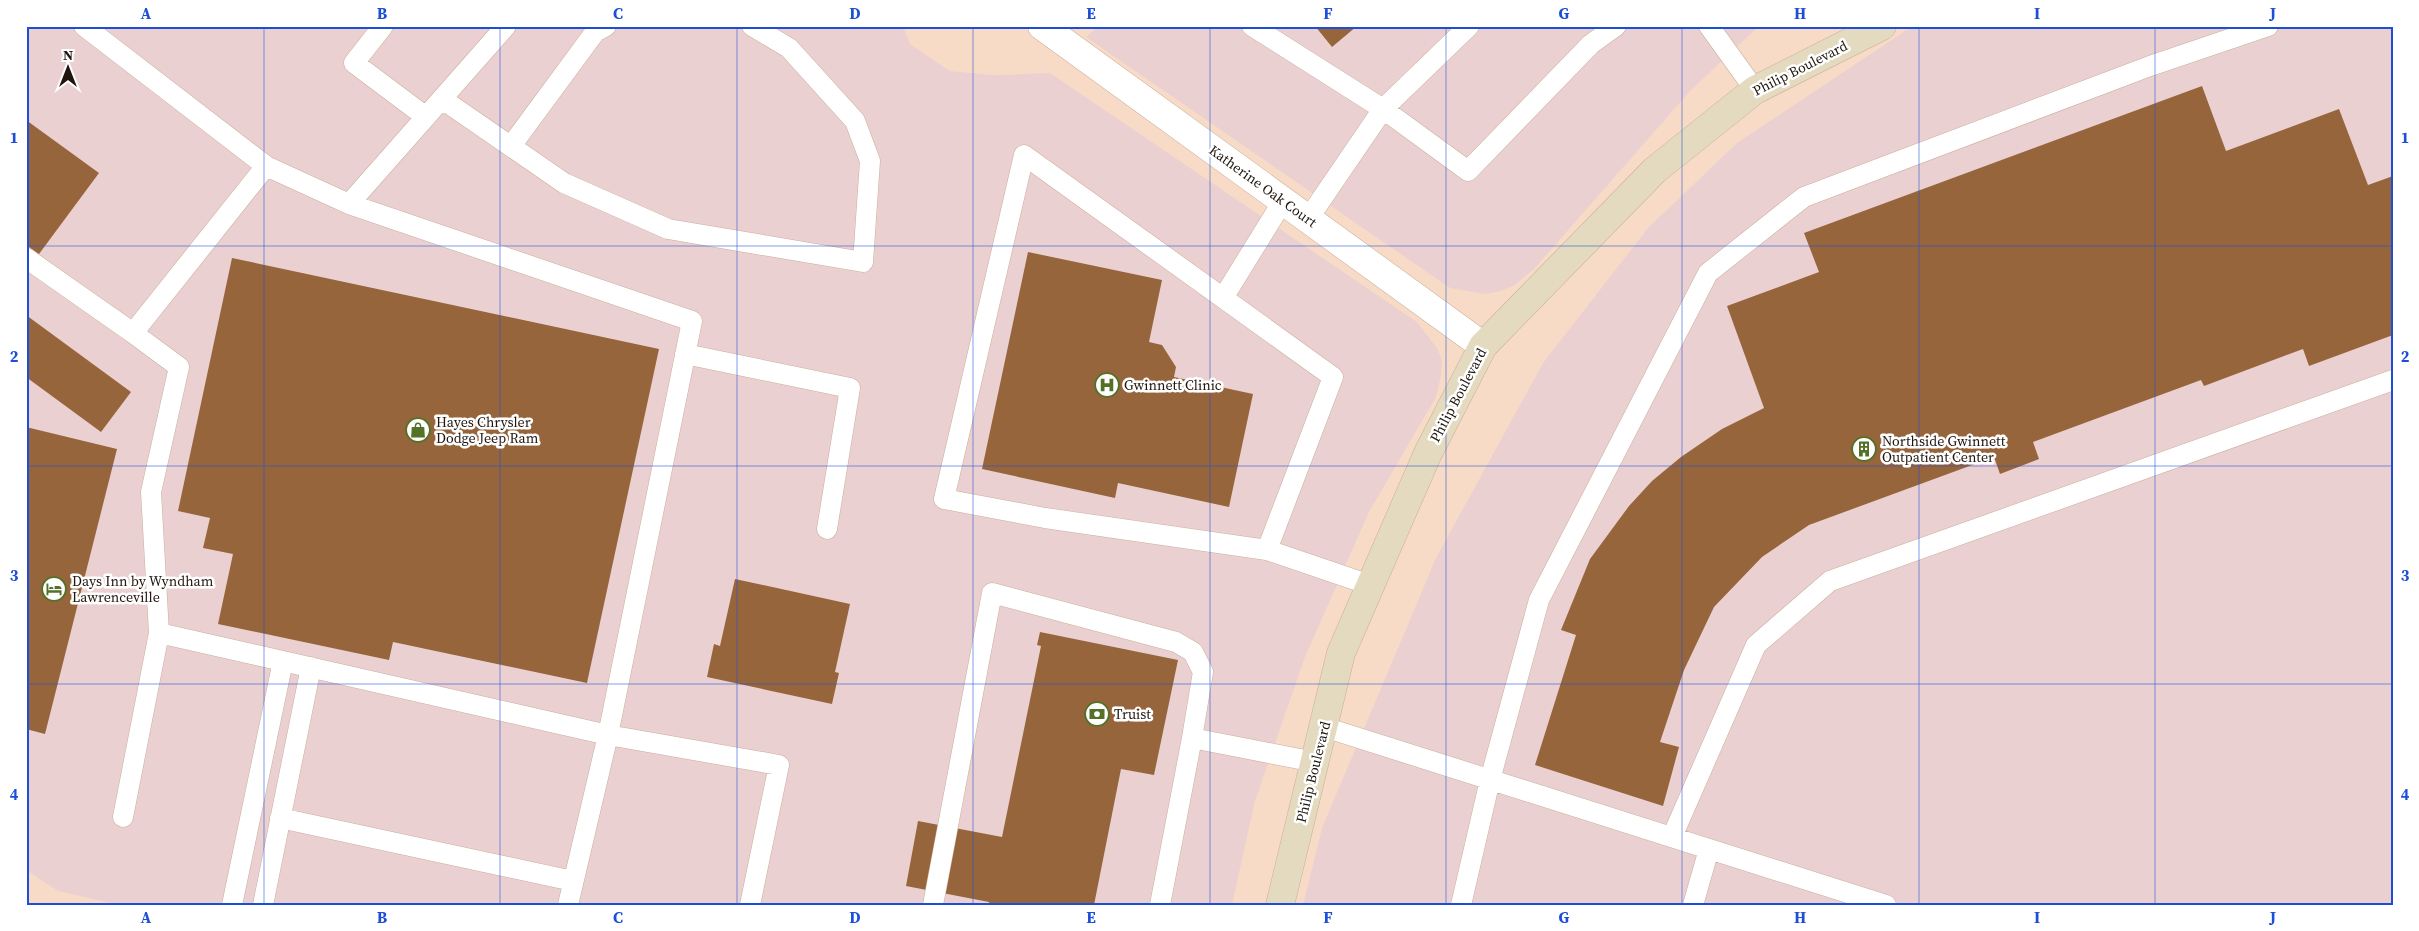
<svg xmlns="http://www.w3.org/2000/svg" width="2419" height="931" font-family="'Source Serif 4',serif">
  <rect width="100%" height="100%" fill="#f8dbc6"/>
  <path fill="#ebd0d1" d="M26 26H903L910 44 950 71 994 75 1050 73 1417 322 1437 348 1442 360 1441 376 1436 397 1369 512 1305 657 1255 801 1232 905H119L58 891 26 870Z
    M1099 26H1759L1691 90 1534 269 1515 285 1501 291 1486 294 1450 288 1086 37Z
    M1917 26H2393V905H1303L1322 828 1436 558 1543 363 1648 228 1737 143 1905 31Z"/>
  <path fill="#97653b" d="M1315 26H1357L1332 47Z
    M2202 86 2226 151 2339 109 2368 185 2393 176V335L2309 366 2303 349 2204 386 2201 380 2033 442 2039 459 2000 474 1994 457 1809 525 1762 557 1714 607 1684 670 1660 742 1679 747 1663 806 1535 765 1576 635 1561 630 1590 559 1629 506 1652 481 1681 457 1722 429 1764 408 1727 306 1819 272 1804 233Z
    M26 120 99 173 39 254 26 245Z
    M1028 252 1162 280 1149 342 1162 345 1176 367 1174 377 1253 394 1229 507 1118 483 1115 498 982 469Z
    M232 258 659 349 587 683 393 642 389 660 218 624 233 554 203 548 210 518 178 511Z
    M26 315 131 392 101 432 26 377Z
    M26 427 117 449 45 734 26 729Z
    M735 579 850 604 835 672 839 673 832 704 707 677 714 644 720 646Z
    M1040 632 1178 660 1154 775 1121 769 1094 905H989V902L906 886 918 821 1002 837 1041 646 1037 645Z"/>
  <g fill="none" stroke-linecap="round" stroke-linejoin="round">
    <g stroke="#caae9a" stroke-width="21">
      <path id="lane" d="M84 26 266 166 349 204 506 26
        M383 26 354 63 426 117
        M1252 26 1383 109 1468 171 1591 44 1616 26
        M1709 26 1755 90
        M442 99 564 183 668 229 863 262 870 161 855 121 789 48 752 26
        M511 146 595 32 606 26
        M1308 219 1383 109 1469 26
        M26 258 133 333 266 166
        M1223 298 1283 201
        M685 354 850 388 827 529
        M1267 550 1333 377 1024 155 944 499 1045 518 1267 550 1370 585
        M159 633 608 735 692 321 349 204
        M1324 727 1886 905
        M123 817 159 633 151 492 179 367 133 333
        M280 818 573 881
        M1672 837 1756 645 1830 581 2393 380
        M232 905 283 661
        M263 905 311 667
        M568 905 608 735 779 765 750 905
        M933 905 992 593 1176 642 1193 652 1203 672 1192 738
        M1160 905 1192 738 1315 762
        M1461 905 1490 780 1539 600 1708 273 1804 197 2150 66 2268 26
        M1693 905 1709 849"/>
    </g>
    <g stroke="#caae9a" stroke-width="29">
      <path id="street" d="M1042 26 1483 346"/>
    </g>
    <g stroke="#caae9a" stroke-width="29">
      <path id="secondary" d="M1280 905 1341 653 1428 453 1483 346 1655 170 1755 90 1882 26"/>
    </g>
    <use href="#lane" stroke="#fff" stroke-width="20"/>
    <use href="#street" stroke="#fff" stroke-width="28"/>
    <use href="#secondary" stroke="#e3dabf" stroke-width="28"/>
  </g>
  <path fill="none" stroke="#1d4ed8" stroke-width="1" stroke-opacity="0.55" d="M264 26V905M500 26V905M737 26V905M973 26V905M1210 26V905M1446 26V905M1682 26V905M1919 26V905M2155 26V905M26 246H2393M26 466H2393M26 684H2393"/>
  <defs>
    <g id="hospital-ring" transform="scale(1.25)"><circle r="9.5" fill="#fff" stroke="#537127" stroke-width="1.5"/><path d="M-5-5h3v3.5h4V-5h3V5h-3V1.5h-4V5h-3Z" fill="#537127"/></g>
    <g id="shop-ring" transform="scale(1.25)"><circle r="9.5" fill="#fff" stroke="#537127" stroke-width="1.5"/><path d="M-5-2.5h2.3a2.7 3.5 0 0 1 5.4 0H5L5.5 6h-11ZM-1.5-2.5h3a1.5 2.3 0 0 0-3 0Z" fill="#537127"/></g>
    <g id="building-ring" transform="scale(1.25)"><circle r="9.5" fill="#fff" stroke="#537127" stroke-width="1.5"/><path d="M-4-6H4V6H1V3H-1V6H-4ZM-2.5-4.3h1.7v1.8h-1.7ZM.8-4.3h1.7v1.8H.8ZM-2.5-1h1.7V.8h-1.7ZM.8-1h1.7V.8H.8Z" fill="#537127"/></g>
    <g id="hotel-ring" transform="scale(1.25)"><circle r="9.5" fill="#fff" stroke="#537127" stroke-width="1.5"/><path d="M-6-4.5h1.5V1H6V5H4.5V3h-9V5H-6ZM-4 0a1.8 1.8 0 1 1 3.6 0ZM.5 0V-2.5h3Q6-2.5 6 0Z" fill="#537127"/></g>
    <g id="bank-ring" transform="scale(1.25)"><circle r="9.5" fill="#fff" stroke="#537127" stroke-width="1.5"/><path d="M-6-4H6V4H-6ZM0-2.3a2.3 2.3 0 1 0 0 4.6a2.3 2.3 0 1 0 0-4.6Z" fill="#537127"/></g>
  </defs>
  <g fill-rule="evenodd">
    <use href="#hospital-ring" x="1107" y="385"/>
    <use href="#shop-ring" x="418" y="430"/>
    <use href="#building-ring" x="1864" y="449"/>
    <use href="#hotel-ring" x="54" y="589"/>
    <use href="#bank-ring" x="1097" y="714"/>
  </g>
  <g text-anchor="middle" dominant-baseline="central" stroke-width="5" stroke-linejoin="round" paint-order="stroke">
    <g font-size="14" fill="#20160e" stroke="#fff">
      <text transform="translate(1800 68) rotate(-27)">Philip Boulevard</text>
      <text transform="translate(1263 186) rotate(36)">Katherine Oak Court</text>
      <text transform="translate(1458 395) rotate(-62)">Philip Boulevard</text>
      <text transform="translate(1313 772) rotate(-76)">Philip Boulevard</text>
    </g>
    <g font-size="14" fill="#20160e" stroke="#fff" text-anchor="start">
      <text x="1124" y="385">Gwinnett Clinic</text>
      <text x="436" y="422">Hayes Chrysler<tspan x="436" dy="16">Dodge Jeep Ram</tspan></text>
      <text x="1882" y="441">Northside Gwinnett<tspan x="1882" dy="16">Outpatient Center</tspan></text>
      <text x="72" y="581">Days Inn by Wyndham<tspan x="72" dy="16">Lawrenceville</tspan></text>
      <text x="1114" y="714">Truist</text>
    </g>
  </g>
  <rect width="2419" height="931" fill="none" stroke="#ffffff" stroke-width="55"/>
  <g transform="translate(68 68)" stroke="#ffffff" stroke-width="4" paint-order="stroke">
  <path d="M0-4L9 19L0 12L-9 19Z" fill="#20160e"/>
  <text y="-8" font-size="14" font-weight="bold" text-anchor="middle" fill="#20160e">N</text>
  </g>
  <rect x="28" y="28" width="2364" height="876" fill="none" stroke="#1d4ed8" stroke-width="2"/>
  <g font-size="16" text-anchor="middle" font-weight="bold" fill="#1d4ed8">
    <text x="146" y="19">A</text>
    <text x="382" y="19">B</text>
    <text x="618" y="19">C</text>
    <text x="855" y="19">D</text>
    <text x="1091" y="19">E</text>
    <text x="1328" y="19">F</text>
    <text x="1564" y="19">G</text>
    <text x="1800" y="19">H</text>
    <text x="2037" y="19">I</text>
    <text x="2273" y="19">J</text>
    <text x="14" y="143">1</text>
    <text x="2405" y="143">1</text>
    <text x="14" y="362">2</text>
    <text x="2405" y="362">2</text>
    <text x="14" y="581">3</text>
    <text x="2405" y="581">3</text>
    <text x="14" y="800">4</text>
    <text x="2405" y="800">4</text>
    <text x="146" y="923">A</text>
    <text x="382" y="923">B</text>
    <text x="618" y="923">C</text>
    <text x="855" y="923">D</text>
    <text x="1091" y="923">E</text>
    <text x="1328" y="923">F</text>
    <text x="1564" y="923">G</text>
    <text x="1800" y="923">H</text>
    <text x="2037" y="923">I</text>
    <text x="2273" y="923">J</text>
  </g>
</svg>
